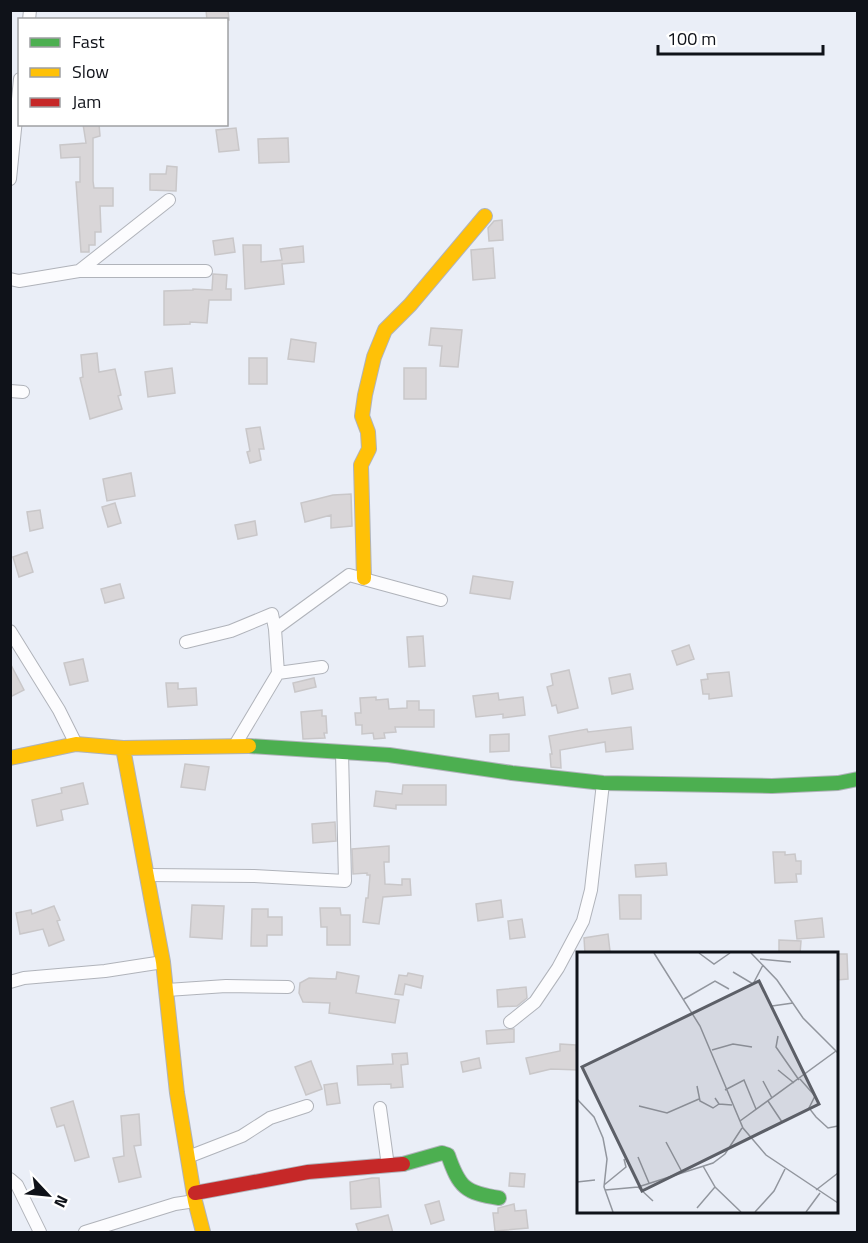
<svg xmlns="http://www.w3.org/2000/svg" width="868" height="1243" font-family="'Titillium Web',sans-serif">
  <rect width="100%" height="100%" fill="#eaeef7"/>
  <path fill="#d9d6d8" stroke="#c9c7c9" stroke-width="1.5" d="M206 10H228L229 20H207Z
    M83 124H99L100 136 93 138V181L94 188H113V206H100L101 232H95V245H89V252H81L76 182H80V157L61 158 60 145 86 143Z
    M236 128 239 150 219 152 216 130Z
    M288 138 289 162 259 163 258 139Z
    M167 166 177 167 176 191 150 190V174H166Z
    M502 220 503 240 489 241 488 228 494 221Z
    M233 238 235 252 215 255 213 241Z
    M243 245H261V262L282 260 280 249 303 246 304 262 282 264 284 284 245 289Z
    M493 248 495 278 473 280 471 250Z
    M213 274 227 275 226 289H231V300H209L207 323 190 322V324L164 325V291L193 290V289L212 290Z
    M431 328 462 330 458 367 440 366 442 346 429 345Z
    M291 339 316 343 314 362 288 359Z
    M97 353 99 372 115 369 121 395 118 396 122 409 90 419 80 378 83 377 81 355Z
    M249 358H267V384H249Z
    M172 368 175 393 148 397 145 372Z
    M404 368H426V399H404Z
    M260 427 264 449H259L261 460 250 463 247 452 250 451 246 429Z
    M131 473 135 496 107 501 103 479Z
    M351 494 352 526 331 528V515L305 522 301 503 333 495Z
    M115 503 121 523 108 527 102 507Z
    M40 510 43 528 30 531 27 512Z
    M255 521 257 535 238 539 235 525Z
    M27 552 33 572 19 577 13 557Z
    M473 576 513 582 510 599 470 593Z
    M120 584 124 598 105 603 101 589Z
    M423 636 425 666 409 667 407 637Z
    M689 645 694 659 677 665 672 651Z
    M83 659 88 681 70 685 64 663Z
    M10 663 24 690 10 697Z
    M569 670 578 708 558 713 556 705 552 706 547 687 553 685 551 674Z
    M729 672 732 696 709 699V694H703L701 680 708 679 707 674Z
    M630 674 633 689 612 694 609 678Z
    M314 678 316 687 295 692 293 683Z
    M166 683H178V689L196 688 197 705 168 707Z
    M498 693 499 700 523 697 525 715 503 718V714L476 717 473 696Z
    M376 697V700L388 699 389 709 407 708V701H419V710H434V727H395L396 732 384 733 385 738 374 739 373 733 362 734V725H356L355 713H361L360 698Z
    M322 710V716H326L327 733H324L325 738 303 739 301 712Z
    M631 727 633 749 606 752 605 742 560 750 561 768 551 767 550 754H552L549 736 587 729 588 732Z
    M509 734V751L490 752V735Z
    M185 764 209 767 205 790 181 787Z
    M83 783 88 804 61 810 63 820 37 826 32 800 62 793 61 788Z
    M403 785H446V805H396V809L374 806 376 791 402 794Z
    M335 822 336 841 313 843 312 824Z
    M389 846V862H384L385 884 402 885V879H410L411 895 383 897 379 924 363 922 366 898H368L370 875H367V873L353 874 352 849Z
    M773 852H785V855L795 854 796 861H801V874H796L797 882 775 883Z
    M666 863 667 875 636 877 635 865Z
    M619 895H641V919H620Z
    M501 900 503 917 478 921 476 904Z
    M192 905 224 906 222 939 190 937Z
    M54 906 60 920 57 921 64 940 49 946 43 929 20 934 16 913 31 910 32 914Z
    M320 908H340L341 915H350V945H327V927H321Z
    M252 909H268V917H282V935H267V946H251Z
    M822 918 824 937 797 939 795 921Z
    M522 919 525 937 510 939 508 921Z
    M608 934 610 951 585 954 584 938Z
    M779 940 801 941 800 954H779Z
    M837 954H847L848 979 837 980Z
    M337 972 359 976 356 993 399 1000 395 1023 329 1013 330 1003 303 1002 299 993 300 983 309 978 336 979Z
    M408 973 423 976 421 988 405 984 403 995 395 994 399 975 407 976Z
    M526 987 527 998 517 1006 498 1007 497 990Z
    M514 1029V1042L487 1044 486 1031Z
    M560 1044 576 1045V1051L579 1052V1070L551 1069 530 1074 526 1058 560 1051Z
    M407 1053 408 1064 401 1065 403 1087 391 1088V1084L358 1085 357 1066 393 1064 392 1054Z
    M479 1058 481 1068 463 1072 461 1062Z
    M311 1061 322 1089 306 1095 295 1067Z
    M337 1083 340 1103 327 1105 324 1085Z
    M73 1101 89 1157 75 1161 64 1125 57 1127 51 1108Z
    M139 1114 141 1145 134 1146 141 1177 119 1182 113 1158 124 1156 121 1116Z
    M510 1173 525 1174 524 1187 509 1186Z
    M372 1178H379L381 1207 351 1209 350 1182Z
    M439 1201 444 1220 431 1224 425 1205Z
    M514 1204 515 1211 526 1210 528 1228 495 1231 493 1213H498V1208Z
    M388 1215 393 1233H359L356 1224Z"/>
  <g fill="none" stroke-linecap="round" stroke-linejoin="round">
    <g stroke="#b0b3ba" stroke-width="14">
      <path id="street" d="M29 20 30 10
        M10 179 20 79
        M79 271 169 200
        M10 279 19 281 79 271H206
        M10 391 23 392
        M10 631 59 710 76 744
        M186 642 231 631 272 614 275 629
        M278 673 275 629 349 575 441 600
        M235 745 278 673 322 667
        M148 875 254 876 345 881 342 752
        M10 982 24 978 105 971 163 962
        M167 990 226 986 288 987
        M510 1022 535 1002 558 968 583 921 591 890 603 783
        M380 1108 388 1166
        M188 1157 242 1136 270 1118 307 1106
        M10 1179 17 1185 40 1232
        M85 1232 175 1204 195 1201"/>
    </g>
    <g stroke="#b0b3ba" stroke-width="16">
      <path id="fast" d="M249 746 389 755 512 773 603 783 772 786 838 783 858 779
        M403 1164 442 1153 448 1155C459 1187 465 1193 499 1198"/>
    </g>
    <g stroke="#b0b3ba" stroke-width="16">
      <path id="slow" d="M364 578 361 465 369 449 368 432 362 416 365 395 374 357 385 330 410 305 485 216
        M123 748 163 962 177 1093 195 1201 203 1232
        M10 758 76 744 123 748 249 746"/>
    </g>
    <g stroke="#b0b3ba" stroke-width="16">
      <path id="jam" d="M195 1193 308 1172 403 1164"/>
    </g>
    <use href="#street" stroke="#fcfcfe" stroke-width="12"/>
    <use href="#fast" stroke="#4caf50" stroke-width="14"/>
    <use href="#slow" stroke="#ffc107" stroke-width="14"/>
    <use href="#jam" stroke="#c62828" stroke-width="14"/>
  </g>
  <g transform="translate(577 952)">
    <rect width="261" height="261" fill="#eaeef7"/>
    <path fill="none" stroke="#92969e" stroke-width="1.5" d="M77 1 123 74 166 176 189 203 261 251M122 1 137 12 153 1M174 1 200 28 226 66 261 101M183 7 214 10M156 20 176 32 186 13M107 47 138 29 152 37M195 54 216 51M201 84 199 95 222 128M135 98 156 92 175 95M201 118 217 131M223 127 238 144 232 156 239 165 251 176 261 174M186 129 195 146M120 134 123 149 136 156 142 152M148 138 167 128 179 157M138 146 142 152 155 153M0 147 17 165 26 186 30 207 27 235 36 260M191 149 205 170M62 154 90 161 122 147M163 169 259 99M89 190 105 220M61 205 72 231M0 230 18 228M27 233 49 215 47 207M61 235 76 249M138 235 164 260M28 238 61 235 136 211 148 202 165 176M239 238 261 221M120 256 138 235 126 214M178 260 197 239 208 217M229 260 243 241"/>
    <path fill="#5c5f67" fill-opacity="0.15" stroke="#5c5f67" stroke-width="3" d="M182 29 242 152 65 239 5 115Z"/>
    <rect width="261" height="261" fill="none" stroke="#0f1219" stroke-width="3"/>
  </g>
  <rect width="868" height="1243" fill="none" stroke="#0f1219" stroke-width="24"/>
  <rect x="18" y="18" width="210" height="108" fill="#ffffff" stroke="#9fa0a3" stroke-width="1.5"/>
  <rect x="30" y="38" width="30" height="9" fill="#4caf50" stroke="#9fa0a3" stroke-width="1.5"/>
  <text x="72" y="48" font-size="18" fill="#0f1219">Fast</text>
  <rect x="30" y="68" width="30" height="9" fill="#ffc107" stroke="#9fa0a3" stroke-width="1.5"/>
  <text x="72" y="78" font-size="18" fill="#0f1219">Slow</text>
  <rect x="30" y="98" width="30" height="9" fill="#c62828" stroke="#9fa0a3" stroke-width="1.5"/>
  <text x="72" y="108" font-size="18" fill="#0f1219">Jam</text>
  <g transform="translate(48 1195) rotate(116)" stroke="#ffffff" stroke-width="4.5" paint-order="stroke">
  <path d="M0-4.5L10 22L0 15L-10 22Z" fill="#0f1219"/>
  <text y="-9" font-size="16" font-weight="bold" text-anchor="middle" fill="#0f1219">N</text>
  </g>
  <path d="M658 45v9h165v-9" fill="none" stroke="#0f1219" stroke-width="3"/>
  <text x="667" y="45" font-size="18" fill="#0f1219" stroke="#ffffff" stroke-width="4.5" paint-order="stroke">100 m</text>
</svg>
